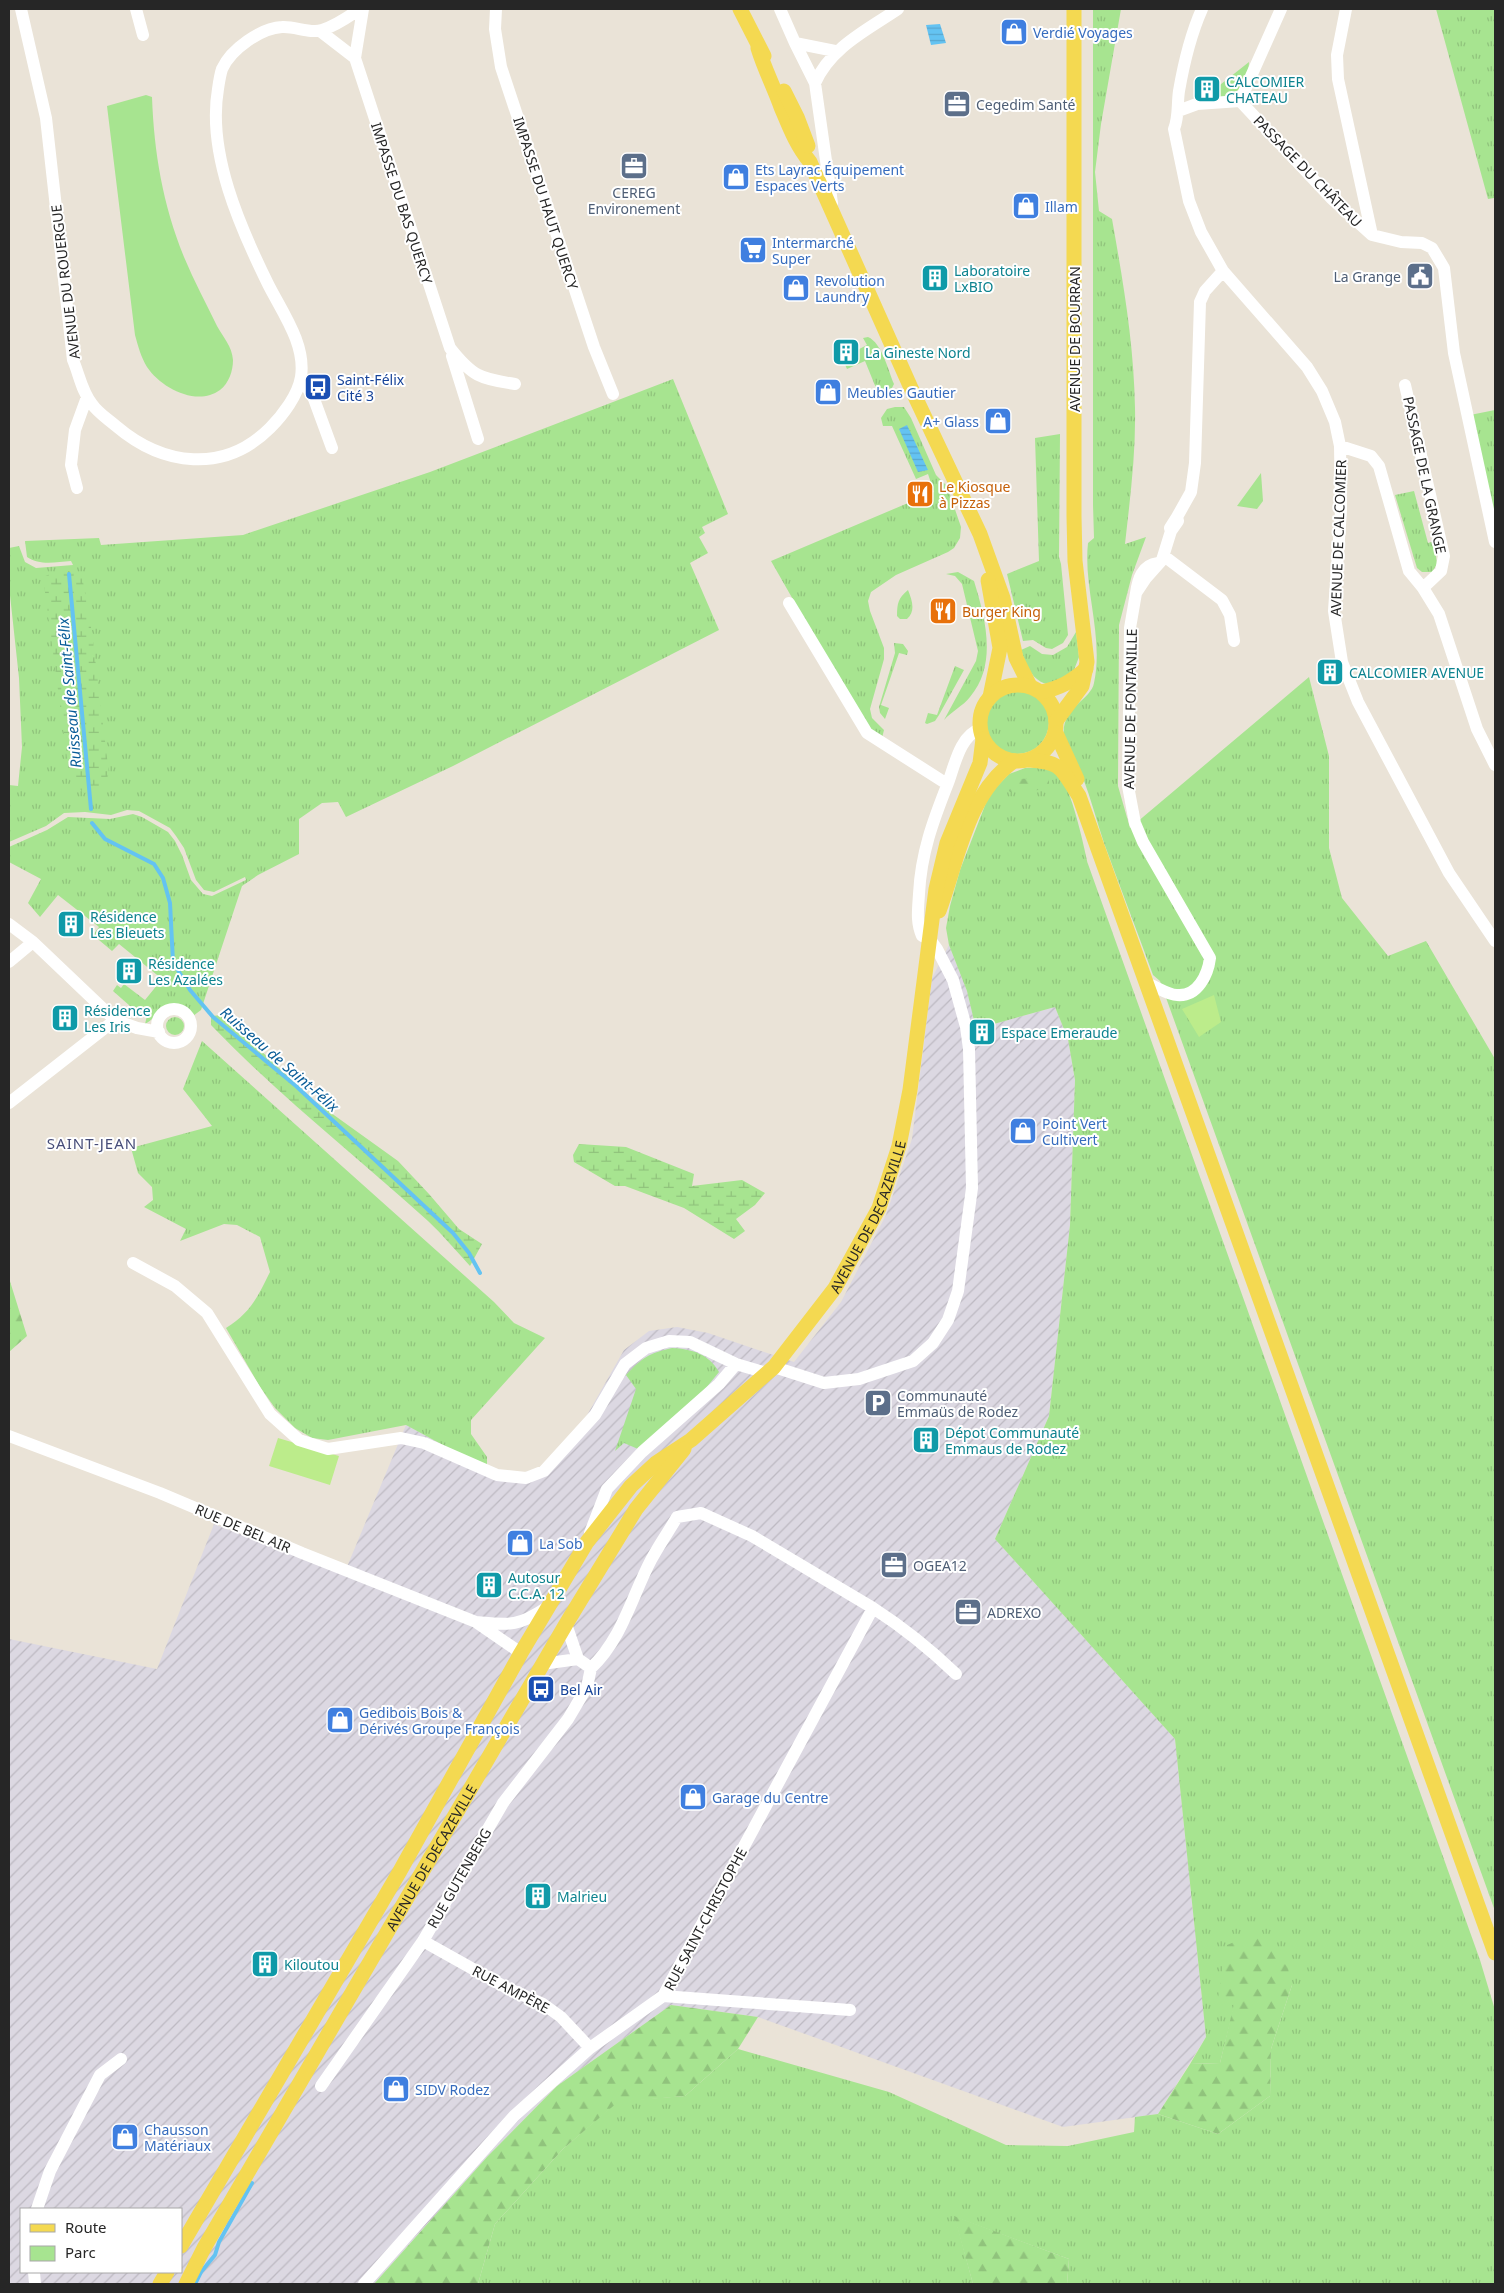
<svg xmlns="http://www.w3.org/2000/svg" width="1504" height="2293" font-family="'Noto Sans',sans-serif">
  <defs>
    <pattern id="industrial-furrows" width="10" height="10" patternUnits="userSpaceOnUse" patternTransform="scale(1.25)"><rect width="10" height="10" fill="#dcd8e2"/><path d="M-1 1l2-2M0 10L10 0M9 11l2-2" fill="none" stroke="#bdb9c2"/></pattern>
    <pattern id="grass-tufts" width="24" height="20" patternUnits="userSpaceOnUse" patternTransform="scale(1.25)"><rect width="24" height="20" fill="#a7e490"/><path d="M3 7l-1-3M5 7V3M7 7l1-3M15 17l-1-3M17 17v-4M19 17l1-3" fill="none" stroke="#90c37c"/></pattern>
    <pattern id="forest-firs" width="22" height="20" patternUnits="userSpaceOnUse" patternTransform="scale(1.25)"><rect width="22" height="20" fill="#a7e490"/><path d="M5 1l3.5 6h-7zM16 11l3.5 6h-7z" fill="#90c37c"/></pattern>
    <pattern id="wetland-marsh" width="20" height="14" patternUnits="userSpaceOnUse" patternTransform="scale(1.25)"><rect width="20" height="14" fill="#a7e490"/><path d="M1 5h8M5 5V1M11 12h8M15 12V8" fill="none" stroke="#90c37c"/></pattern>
    <pattern id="water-rules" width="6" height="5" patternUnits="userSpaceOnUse" patternTransform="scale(1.25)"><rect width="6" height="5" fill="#64c3f2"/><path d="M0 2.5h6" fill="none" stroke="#57a7cf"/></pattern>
  </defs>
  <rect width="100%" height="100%" fill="#eae3d7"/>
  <path fill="url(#industrial-furrows)" fill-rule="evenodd" d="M949 945 967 991 976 1029 1055 1007 1068 1039 1075 1080 1070 1225 1049 1416 995 1539 1175 1739 1206 2037 1158 2114 1063 2127 758 2017 671 2005 557 2086 487 2157 374 2284H9V1639L157 1669 214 1524 344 1574 406 1425 487 1469 515 1475 540 1468 586 1417 624 1350 649 1331 677 1327 708 1333 794 1362 841 1302 886 1215 912 1139 932 978ZM21 2209H181V2272H21Z"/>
  <path fill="url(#grass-tufts)" d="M1093 9H1121L1101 124 1095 172 1099 211 1112 219C1123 281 1134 344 1135 408 1136 453 1130 499 1125 544L1146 537 1132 575 1119 625 1118 786 1130 828 1309 677 1329 756V848L1342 898 1388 956 1426 941 1495 1059V1911L1160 981 1153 975C1137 931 1120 887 1104 843 1097 822 1091 799 1083 778 1078 765 1066 751 1064 737 1060 708 1091 700 1094 683 1104 636 1083 589 1088 543L1094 538 1093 505Z
    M1436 9H1495V205L1494 198 1488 199Z
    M868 337C882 343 888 370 894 384 890 393 886 396 877 399L869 394V391L876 388 865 361 847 369 842 358 867 345 863 338Z
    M673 379 728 514 702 527 705 533 699 537 708 553 690 563 719 630 453 766 346 817 338 802 322 803 299 819V854L258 875 242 886 201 1010 193 1016C169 990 164 1013 145 1024L148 1012 130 1006 113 991 117 985 121 988 124 984 145 1000 162 979 119 944 112 951 93 935 99 927 58 895 40 917 28 903 41 879 9 862V847L47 830 68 817 110 819 133 814 142 817 168 832 175 841 182 855 191 880 203 894 212 896 246 880 245 877 214 892 204 890 196 880 184 848 176 836 170 828 139 811 127 810 111 815 85 812 64 813 46 826 9 842V785L18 786 22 747 19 678 9 586V548L19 546 25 562 36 568 73 565 71 561C56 562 40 566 27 557L25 541 99 538 101 545 243 535 430 472Z
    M895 407H904L911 418 936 475 947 486 961 527 960 538 954 548 948 552 896 575 871 592 868 601 870 611 884 648V659L870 709 872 718 884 730 881 742 870 734 771 561 934 492 928 474 916 479 892 426H883L881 418 887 409Z
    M1495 410V526L1470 415Z
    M1060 434 1059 557 1061 564 1068 635 1063 643 1052 649 1046 648 1033 640 1023 641 1007 574 1039 561 1035 438Z
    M1414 491 1428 543 1434 541 1437 564 1432 572H1422L1417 568 1395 495Z
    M958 572 974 581C985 617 998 664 970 697 963 706 952 711 944 720L976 661 978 651 962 584 955 576 946 574Z
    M908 590C912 600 916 611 907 619H900L897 616C897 604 898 598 908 590Z
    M1076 632 1079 657 1072 675 1050 685C1031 681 1027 666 1021 650L1030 646 1042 654 1053 655 1067 647Z
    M894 643 903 644 908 651 907 655 899 653 881 705 889 708 885 719 880 713 879 707 895 653Z
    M955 666 964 670 939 715 935 721 927 724 925 723 928 713 937 715Z
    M985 722a32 32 0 1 1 64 0a32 32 0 1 1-64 0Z
    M1025 768C1035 768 1047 767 1056 772 1070 780 1084 846 1088 864L1480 1960 1495 2010V2284H1067L1069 2259 955 2217 973 2284H478L495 2224 563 2149 618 2101 685 2096 738 2049 889 2092 1006 2145 1068 2146 1134 2132 1135 2117 1158 2114 1218 2134 1270 2096 1271 2049 1292 1985 1235 2003 1220 2063 1190 2064 1206 2037 1175 1739 995 1539 1049 1416 1070 1225 1075 1080 1068 1039 1055 1007 976 1029 967 991 949 945 946 928 950 906 960 870 989 795 1009 774Z
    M166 1026a9 9 0 1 1 18 0a9 9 0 1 1-18 0Z
    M202 1041 494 1302 514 1323 545 1338 471 1420V1434L487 1457V1469L406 1425 328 1440 312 1438 295 1428 275 1408 260 1387 226 1328C251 1312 257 1298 270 1272L260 1237 237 1225 224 1224 180 1241 186 1229 144 1207 153 1200 152 1187 138 1173 131 1148 212 1126 183 1089Z
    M672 1348C692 1349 709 1354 719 1372L706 1388 638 1449 624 1443 615 1451 636 1389 626 1375C642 1358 649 1353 672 1348Z"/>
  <path fill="url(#forest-firs)" d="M1044 774 1049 775V790L1046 793 1039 790 1010 792 1007 788 1008 783C1021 774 1032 784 1044 774Z
    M9 1278 27 1336 9 1352Z
    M1261 1931 1288 1968 1292 1985 1271 2049 1270 2096 1218 2134 1158 2114 1190 2064 1220 2063 1234 2004 1218 1998 1227 1945Z
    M671 2005 758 2017 738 2049 685 2096 618 2102 563 2149 495 2224 478 2284H374L487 2157 557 2086Z
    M954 2216 1069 2259 1067 2284H973Z"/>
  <path fill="url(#wetland-marsh)" d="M73 571 82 576 92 633 109 774 98 793H84L70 780 43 577 55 572Z
    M223 1015 313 1100 398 1161 429 1194 459 1229 482 1244 470 1266C456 1251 443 1235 428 1221 356 1156 279 1096 211 1025V1016Z
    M579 1144 626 1147 694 1174 692 1186 742 1180 765 1193 755 1205 736 1219 745 1231 734 1239 684 1208 625 1186H615L574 1162 573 1155Z"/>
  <path fill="#a7e490" d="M1249 62C1248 88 1235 96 1212 100L1211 92Z
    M146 95 152 97C154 153 163 205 184 257 194 281 206 303 217 326 223 337 232 346 233 360 233 371 229 383 220 390 197 407 161 388 147 367 141 357 138 346 135 335L107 106Z
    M1261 473 1263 501 1257 509 1237 506Z"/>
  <path fill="#bcec8b" d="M1214 995 1221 1022 1199 1037 1182 1009Z
    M278 1438 339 1456 330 1485 269 1466Z"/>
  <path fill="url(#water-rules)" d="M940 24 946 43 931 45 926 25Z
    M907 425 928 470 918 472 899 429Z"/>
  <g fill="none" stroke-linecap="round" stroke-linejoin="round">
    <path stroke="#64c3f2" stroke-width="4" d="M69 574 91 809
      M92 823 105 839 154 864 163 878 170 903 173 962 190 990 213 1017 296 1086 453 1233 469 1253 480 1273
      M195 2284 201 2272 215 2255 219 2242 252 2183"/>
    <path stroke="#fff" stroke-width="12" d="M21 9 46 118 73 360C79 374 82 392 92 404 98 413 108 419 116 426 163 466 224 474 270 428 283 415 298 395 301 377 306 344 282 312 268 284 240 227 207 153 218 89 219 82 220 75 222 69 231 49 261 28 282 27 295 26 310 34 322 30 336 26 348 17 360 9
      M136 9 143 35
      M496 9 495 29 501 67 594 347 613 394
      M780 9 795 43 835 51
      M1202 9C1190 36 1184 62 1179 91 1177 104 1179 117 1174 129L1189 201 1201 232 1223 271 1307 367 1322 391 1335 422 1340 446 1341 510 1334 611 1342 662 1358 702 1449 873 1495 941
      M1346 9 1337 55 1338 79 1372 235
      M320 31 355 58 450 348C472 376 480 379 515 384
      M795 43 815 83
      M355 58 363 9
      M1240 101 1281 9
      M1178 111 1197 104 1240 101 1331 198 1372 235 1401 242 1422 243 1432 248 1444 268 1454 353 1495 542
      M832 203 815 83C831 47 867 30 898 9
      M452 356 478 439
      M301 377 314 399 332 448
      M1405 385 1444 556 1441 571 1423 588
      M1340 446 1371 456 1379 466 1409 571 1423 588 1439 614 1477 729 1495 765
      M77 488 71 465 75 430 87 397
      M1177 517 1191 492 1195 463 1200 302 1205 291 1223 271
      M1164 556 1222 600 1230 615 1234 641
      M1158 563C1142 565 1138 579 1136 593L1146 578 1162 560 1171 531 1170 528 1177 517 1178 521 1171 531
      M1136 593 1130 628 1128 786 1135 823 1143 842 1210 958C1208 974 1198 997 1177 995 1168 995 1157 987 1148 984
      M789 603 867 733 947 784
      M9 924 33 942 115 1020 137 1028 159 1032
      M9 962 33 942
      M157 1026a17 17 0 1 1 34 0a17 17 0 1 1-34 0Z
      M9 1103 115 1020
      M133 1263 175 1286 207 1313 270 1414 299 1440 328 1449 401 1438 424 1443 497 1475 526 1478 544 1471 595 1415 625 1364 646 1348 669 1341 690 1342 736 1364 767 1373
      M774 1367 824 1383 859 1379 913 1361 933 1343 948 1320 958 1291 972 1188 969 1049 966 1027 953 980 937 949 929 938 922 936C916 922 918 910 919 894 921 853 933 821 948 783 955 764 960 736 980 729
      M9 1436 160 1493 302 1553 476 1622 521 1653
      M590 1533 607 1489 642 1452 719 1384 736 1364
      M873 1608C904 1628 930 1649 956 1674
      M476 1622C510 1625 517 1627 546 1608
      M542 1664 578 1659 566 1624
      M423 1941 507 1988 543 2004 561 2017 590 2048
      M663 1996 850 2010
      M321 2086 423 1941 503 1803 568 1719 587 1687 591 1668
      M37 2209 50 2171 100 2075 121 2059
      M34 2272 35 2284
      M364 2284 514 2116 590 2048 663 1996 873 1608 752 1536 701 1513 677 1517C669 1531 659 1545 651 1560 632 1596 622 1639 591 1668L578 1659"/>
    <g stroke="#f4d951" stroke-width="15">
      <path d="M740 9 764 56"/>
      <path d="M758 48C764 68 774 87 781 107 789 126 796 145 810 162L911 388 980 534 1003 598 1016 658 1030 686"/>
      <path d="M784 91 797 117 808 146"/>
      <path d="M988 580 1000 648 990 697"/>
      <circle cx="1018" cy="723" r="38"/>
      <path d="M1041 692C1060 688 1071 682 1086 669"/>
      <path d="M1056 721 1082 686 1087 662 1075 561 1074 516V9"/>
      <path d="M1056 733 1077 779"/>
      <path d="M1029 760C1063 762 1061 769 1079 796L1495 1953"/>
      <path d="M939 911C958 860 967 794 1014 761"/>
      <path id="s1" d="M181 2246 400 1871 521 1653 587 1542 631 1486 656 1463 691 1440 774 1367 835 1288 879 1208 899 1146 910 1090 936 889 947 843 980 763 983 739"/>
      <path d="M160 2284 167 2272"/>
      <path id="s2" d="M186 2284 204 2248 566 1624 636 1509 684 1449"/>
    </g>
  </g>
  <defs>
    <g id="shop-square" transform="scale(1.4375)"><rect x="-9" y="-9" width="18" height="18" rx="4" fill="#3f7fe0" stroke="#fff"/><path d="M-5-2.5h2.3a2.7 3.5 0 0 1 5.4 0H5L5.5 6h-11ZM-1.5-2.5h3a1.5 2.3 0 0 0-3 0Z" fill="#fff"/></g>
    <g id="building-square" transform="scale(1.4375)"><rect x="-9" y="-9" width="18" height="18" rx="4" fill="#0f9aa8" stroke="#fff"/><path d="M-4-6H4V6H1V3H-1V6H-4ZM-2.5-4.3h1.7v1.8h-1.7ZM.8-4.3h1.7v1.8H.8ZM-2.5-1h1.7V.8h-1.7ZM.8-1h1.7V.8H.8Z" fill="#fff"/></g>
    <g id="office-square" transform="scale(1.4375)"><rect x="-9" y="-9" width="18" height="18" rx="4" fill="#5c6f8a" stroke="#fff"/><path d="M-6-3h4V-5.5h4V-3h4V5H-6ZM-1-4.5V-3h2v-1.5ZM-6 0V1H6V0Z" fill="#fff"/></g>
    <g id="supermarket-square" transform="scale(1.4375)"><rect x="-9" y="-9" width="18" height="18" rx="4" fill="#3f7fe0" stroke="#fff"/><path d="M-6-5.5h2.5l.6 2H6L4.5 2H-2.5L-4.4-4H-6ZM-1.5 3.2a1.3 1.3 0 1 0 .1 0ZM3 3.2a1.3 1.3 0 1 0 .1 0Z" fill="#fff"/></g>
    <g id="civic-square" transform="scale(1.4375)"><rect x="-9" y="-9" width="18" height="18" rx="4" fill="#5c6f8a" stroke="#fff"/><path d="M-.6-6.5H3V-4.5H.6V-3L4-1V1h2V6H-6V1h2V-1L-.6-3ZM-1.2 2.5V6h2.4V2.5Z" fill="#fff"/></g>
    <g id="bus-square" transform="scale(1.4375)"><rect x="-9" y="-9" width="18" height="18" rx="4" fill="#1a4fb4" stroke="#fff"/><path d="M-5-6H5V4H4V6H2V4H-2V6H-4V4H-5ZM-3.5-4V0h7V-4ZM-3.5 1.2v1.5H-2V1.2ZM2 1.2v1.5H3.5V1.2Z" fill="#fff"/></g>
    <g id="restaurant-square" transform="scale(1.4375)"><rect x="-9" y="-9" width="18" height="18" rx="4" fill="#e8710a" stroke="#fff"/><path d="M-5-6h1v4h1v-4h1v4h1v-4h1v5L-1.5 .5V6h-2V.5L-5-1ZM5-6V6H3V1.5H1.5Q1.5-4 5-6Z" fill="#fff"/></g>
    <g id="parking-square" transform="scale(1.4375)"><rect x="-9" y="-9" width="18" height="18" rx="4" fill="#5c6f8a" stroke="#fff"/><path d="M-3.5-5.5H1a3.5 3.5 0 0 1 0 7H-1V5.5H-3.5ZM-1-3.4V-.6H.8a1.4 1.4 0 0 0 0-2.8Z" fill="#fff"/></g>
  </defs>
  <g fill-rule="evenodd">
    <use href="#shop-square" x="1014" y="32"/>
    <use href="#building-square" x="1207" y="89"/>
    <use href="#office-square" x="957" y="104"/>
    <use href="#office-square" x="634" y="166"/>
    <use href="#shop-square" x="736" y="177"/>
    <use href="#shop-square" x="1026" y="206"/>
    <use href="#supermarket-square" x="753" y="250"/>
    <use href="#civic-square" x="1420" y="276"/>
    <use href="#building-square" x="935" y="278"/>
    <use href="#shop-square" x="796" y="288"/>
    <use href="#building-square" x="846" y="352"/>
    <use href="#bus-square" x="318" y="387"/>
    <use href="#shop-square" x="828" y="392"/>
    <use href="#shop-square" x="998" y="421"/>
    <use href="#restaurant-square" x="920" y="494"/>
    <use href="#restaurant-square" x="943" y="611"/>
    <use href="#building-square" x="1330" y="672"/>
    <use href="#building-square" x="71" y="924"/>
    <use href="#building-square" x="129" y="971"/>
    <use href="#building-square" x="65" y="1018"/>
    <use href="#building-square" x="982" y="1032"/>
    <use href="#shop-square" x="1023" y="1131"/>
    <use href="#parking-square" x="878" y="1403"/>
    <use href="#building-square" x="926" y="1440"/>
    <use href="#shop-square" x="520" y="1543"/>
    <use href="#office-square" x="894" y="1565"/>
    <use href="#building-square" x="489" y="1585"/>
    <use href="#office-square" x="968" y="1612"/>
    <use href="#bus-square" x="541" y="1689"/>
    <use href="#shop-square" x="340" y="1720"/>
    <use href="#shop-square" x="693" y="1797"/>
    <use href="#building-square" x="538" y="1896"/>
    <use href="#building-square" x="265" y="1964"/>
    <use href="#shop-square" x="396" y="2089"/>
    <use href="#shop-square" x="125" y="2137"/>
  </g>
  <g text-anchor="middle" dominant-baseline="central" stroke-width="4" stroke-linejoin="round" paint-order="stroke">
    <g font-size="14" fill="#366cbe" stroke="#fff" text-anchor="start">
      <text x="1033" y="32">Verdié Voyages</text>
      <text x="755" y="169">Ets Layrac Équipement<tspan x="755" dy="16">Espaces Verts</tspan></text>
      <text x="1045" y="206">Illam</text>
      <text x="772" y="242">Intermarché<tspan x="772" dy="16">Super</tspan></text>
      <text x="815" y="280">Revolution<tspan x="815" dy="16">Laundry</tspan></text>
      <text x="847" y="392">Meubles Gautier</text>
      <text x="979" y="421" text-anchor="end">A+ Glass</text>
      <text x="1042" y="1123">Point Vert<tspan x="1042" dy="16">Cultivert</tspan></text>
      <text x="539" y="1543">La Sob</text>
      <text x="359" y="1712">Gedibois Bois &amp;<tspan x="359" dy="16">Dérivés Groupe François</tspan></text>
      <text x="712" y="1797">Garage du Centre</text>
      <text x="415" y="2089">SIDV Rodez</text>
      <text x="144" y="2129">Chausson<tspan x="144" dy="16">Matériaux</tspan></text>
    </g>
    <g font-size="14" fill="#0d838f" stroke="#fff" text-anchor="start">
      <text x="1226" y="81">CALCOMIER<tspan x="1226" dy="16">CHATEAU</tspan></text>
      <text x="954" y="270">Laboratoire<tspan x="954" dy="16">LxBIO</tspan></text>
      <text x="865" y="352">La Gineste Nord</text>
      <text x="1349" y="672">CALCOMIER AVENUE</text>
      <text x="90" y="916">Résidence<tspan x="90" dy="16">Les Bleuets</tspan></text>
      <text x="148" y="963">Résidence<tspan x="148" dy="16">Les Azalées</tspan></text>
      <text x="84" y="1010">Résidence<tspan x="84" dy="16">Les Iris</tspan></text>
      <text x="1001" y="1032">Espace Emeraude</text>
      <text x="945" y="1432">Dépot Communauté<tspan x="945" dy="16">Emmaus de Rodez</tspan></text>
      <text x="508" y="1577">Autosur<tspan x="508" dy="16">C.C.A. 12</tspan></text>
      <text x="557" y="1896">Malrieu</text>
      <text x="284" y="1964">Kiloutou</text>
    </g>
    <g font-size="14" fill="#4e5e75" stroke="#fff" text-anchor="start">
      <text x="976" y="104">Cegedim Santé</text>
      <text x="634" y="192" text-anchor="middle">CEREG<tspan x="634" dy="16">Environement</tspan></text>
      <text x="1401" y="276" text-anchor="end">La Grange</text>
      <text x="897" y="1395">Communauté<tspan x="897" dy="16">Emmaüs de Rodez</tspan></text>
      <text x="913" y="1565">OGEA12</text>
      <text x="987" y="1612">ADREXO</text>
    </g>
    <g font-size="14" fill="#262626" stroke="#fff">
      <text transform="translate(1308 171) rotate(46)">PASSAGE DU CHÂTEAU</text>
      <text transform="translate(402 203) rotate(72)">IMPASSE DU BAS QUERCY</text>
      <text transform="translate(546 203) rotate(72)">IMPASSE DU HAUT QUERCY</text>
      <text transform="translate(65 282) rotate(-97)">AVENUE DU ROUERGUE</text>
      <text transform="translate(1074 339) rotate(-90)">AVENUE DE BOURRAN</text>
      <text transform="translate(1425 475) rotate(78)">PASSAGE DE LA GRANGE</text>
      <text transform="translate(1338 538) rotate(-88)">AVENUE DE CALCOMIER</text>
      <text transform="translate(1130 709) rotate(-89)">AVENUE DE FONTANILLE</text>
      <text stroke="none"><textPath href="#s1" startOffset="1249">AVENUE DE DECAZEVILLE</textPath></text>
      <text transform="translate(243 1528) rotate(23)">RUE DE BEL AIR</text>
      <text stroke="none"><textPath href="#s2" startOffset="492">AVENUE DE DECAZEVILLE</textPath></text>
      <text transform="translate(459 1878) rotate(-60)">RUE GUTENBERG</text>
      <text transform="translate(705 1919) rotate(-62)">RUE SAINT-CHRISTOPHE</text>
      <text transform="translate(511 1989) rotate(28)">RUE AMPÈRE</text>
    </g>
    <g font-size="14" fill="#164399" stroke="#fff" text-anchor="start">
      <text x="337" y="379">Saint-Félix<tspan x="337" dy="16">Cité 3</tspan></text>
      <text x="560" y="1689">Bel Air</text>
    </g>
    <g font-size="14" fill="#c56008" stroke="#fff" text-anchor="start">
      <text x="939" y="486">Le Kiosque<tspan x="939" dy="16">à Pizzas</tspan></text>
      <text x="962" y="611">Burger King</text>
    </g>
    <g font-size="15" font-style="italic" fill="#095d98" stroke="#fff">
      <text transform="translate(69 693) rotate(-95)">Ruisseau de Saint-Félix</text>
      <text transform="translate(280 1059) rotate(41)">Ruisseau de Saint-Félix</text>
    </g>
    <g font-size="15" letter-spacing="1" fill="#464c78" stroke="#fff">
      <text x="92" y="1143">SAINT-JEAN</text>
    </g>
  </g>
  <rect width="1504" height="2293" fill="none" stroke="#262626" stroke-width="20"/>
  <rect x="20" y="2208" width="162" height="65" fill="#ffffff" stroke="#a8a8a8"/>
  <rect x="30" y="2224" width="25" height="8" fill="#f4d951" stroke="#a8a8a8"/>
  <text x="65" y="2233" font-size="15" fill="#262626">Route</text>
  <rect x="30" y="2246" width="25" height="15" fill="#a7e490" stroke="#a8a8a8"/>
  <text x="65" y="2258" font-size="15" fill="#262626">Parc</text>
</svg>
